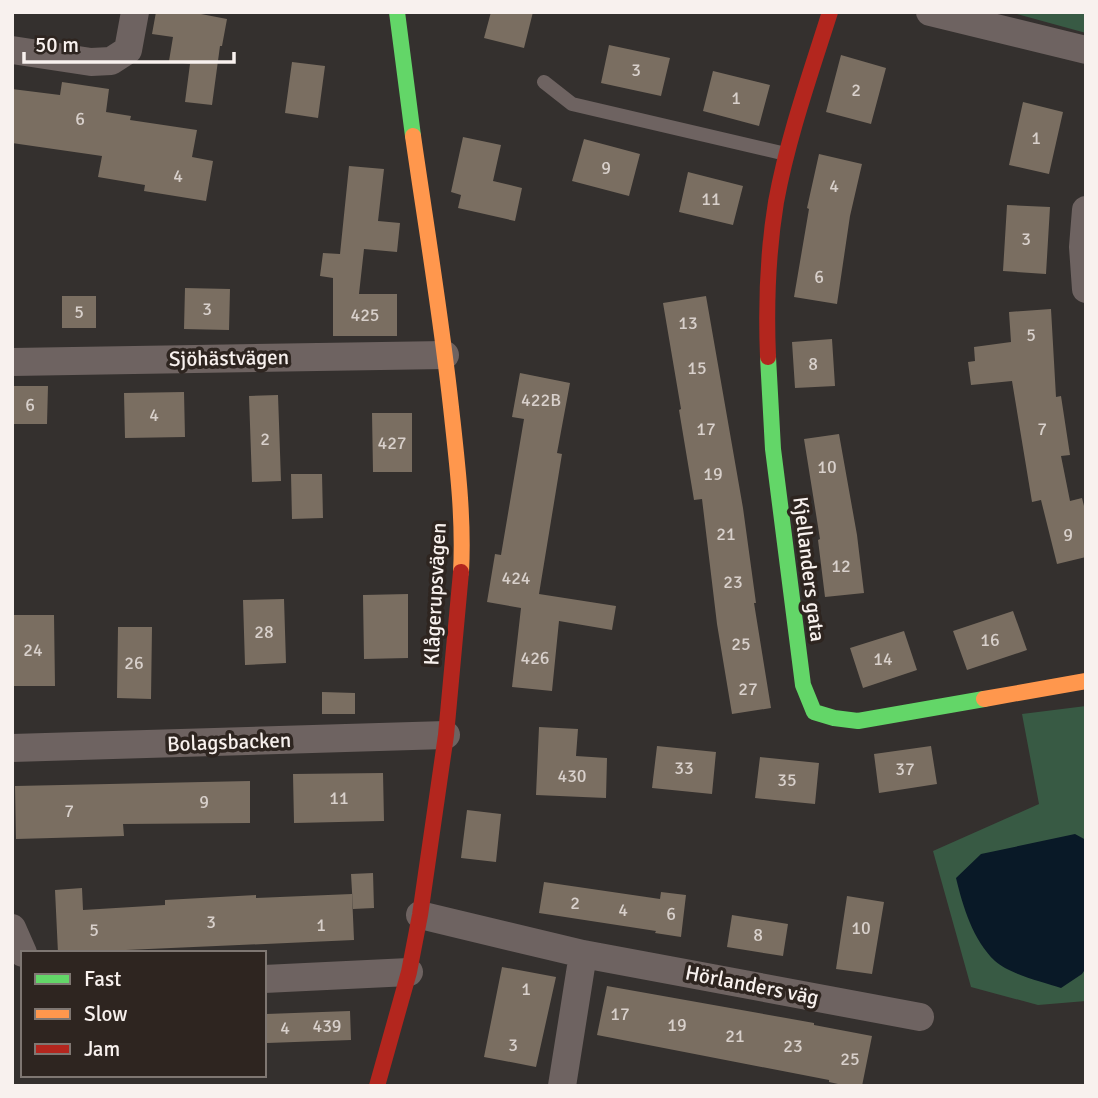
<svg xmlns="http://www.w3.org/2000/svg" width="1098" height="1098" font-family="Signika,sans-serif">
  <rect width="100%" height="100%" fill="#34302e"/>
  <path fill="#385a44" d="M1010 12H1086V33Z
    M1086 706V1001L1038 1005 971 987 933 851 1039 804 1022 714Z"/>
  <path fill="#091927" d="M1075 834 1086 840V968L1082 974 1061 988C1043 982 1009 974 995 961 973 940 963 907 956 878L981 854Z"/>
  <path fill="#7a6e61" d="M156 12H202L201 14 227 19 222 46H220L212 105 185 102 190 64 169 61 173 37 152 34Z
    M491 12H533L524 48 484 38Z
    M609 45 670 58 661 96 601 83Z
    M841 55 886 68 871 124 826 112Z
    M292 62 325 66 318 118 285 113Z
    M713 71 770 85 759 126 703 111Z
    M62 82 109 89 106 112 131 116 130 120 197 130 192 157 213 161 206 201 144 191 145 185 98 177 102 156 12 143V89L60 95Z
    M1023 102 1063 112 1049 174 1009 165Z
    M463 137 501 145 493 181 522 188 515 221 458 208 461 195 451 192Z
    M584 139 640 154 629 196 572 181Z
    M819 154 862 164 850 216 837 304 794 297 809 209 807 208Z
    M349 166 384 169 378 221 400 223 397 252 364 249 359 294H397V336H333V278L320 276 323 253 340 254Z
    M688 172 743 186 733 225 679 212Z
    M1007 205 1050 207 1046 274 1003 271Z
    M185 288 230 289 229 330 184 329Z
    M62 296H96V328H62Z
    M706 296 743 508 756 603H754L771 708 732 714 717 624 702 499 694 500 679 410 681 409 663 303Z
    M1051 309 1056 397 1061 396 1070 455 1061 456 1070 501 1082 498 1086 514V557L1057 564 1041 500 1032 502 1012 381 971 385 968 362 975 361 974 347 1011 342 1009 312Z
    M832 339 835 386 795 388 792 342Z
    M520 373 570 383 557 453 562 454 539 594 616 606 612 630 559 621 552 691 512 687 521 608 487 602 495 554 501 555 524 419 512 417Z
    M12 386H48L47 424H12Z
    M184 392 185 437 125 438 124 393Z
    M278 395 281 481 252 482 249 396Z
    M372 413H412V472H373Z
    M839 434 857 535 864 593 825 597 818 540 820 539 804 439Z
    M291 474H322L323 518 292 519Z
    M408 594V658L364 659 363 595Z
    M284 599 286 663 245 665 243 600Z
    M1013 611 1027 650 967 670 953 631Z
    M12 615H54L55 686H12Z
    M118 627H152L151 699 117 698Z
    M904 631 917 670 863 688 850 648Z
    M322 692 355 693V714H322Z
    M539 727 578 729 576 756 607 758 606 798 536 795Z
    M657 746 716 752 712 794 652 788Z
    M931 746 937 784 879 793 874 754Z
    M760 757 819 763 815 804 755 798Z
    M383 773 384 821 294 823 293 774Z
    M250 781V823L123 824 124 836 16 839 15 786Z
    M467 810 501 814 496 862 461 858Z
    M373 873 374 908 353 909 351 874Z
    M544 882 660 899 661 892 686 895 681 937 655 933 656 931 539 913Z
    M82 888 83 910 165 905V900L256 895V898L352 894 354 940 58 953 55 890Z
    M847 896 884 902 872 974 836 969Z
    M732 915 788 924 783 956 727 947Z
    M502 967 556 977 536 1067 484 1057Z
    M607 986 814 1023V1025L872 1036 862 1086H847L829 1082V1080L597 1035Z
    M350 1011 351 1040 267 1043 266 1014Z"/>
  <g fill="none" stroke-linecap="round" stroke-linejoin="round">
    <path stroke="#6e6361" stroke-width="14" d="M544 82 572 104 786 154"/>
    <path stroke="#6e6361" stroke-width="28" d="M930 12 1086 50
      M12 50 91 62 111 61 128 50 135 12
      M1086 210 1083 247 1086 289
      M12 362 445 355
      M12 748 446 735
      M420 915 583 954 920 1017
      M12 928 23 953
      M264 979 409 972
      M562 1086 583 954"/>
    <path stroke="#63d668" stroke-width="16" d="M397 12 413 136
      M768 357 773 449 803 685 814 712 834 718 858 721 984 699"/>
    <path stroke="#ff974d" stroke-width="16" d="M413 136C426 226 441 316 451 407 457 462 464 517 461 572
      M984 699 1086 681"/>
    <path stroke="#b3261e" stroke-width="16" d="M768 357C766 308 768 251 776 202 788 137 810 75 830 12
      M377 1086 409 972 420 915 446 735 461 572"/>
  </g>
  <g text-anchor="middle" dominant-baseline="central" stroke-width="7" stroke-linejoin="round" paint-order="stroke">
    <g font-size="18" fill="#d8d0cb">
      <text x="636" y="70">3</text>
      <text x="856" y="90">2</text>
      <text x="736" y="98">1</text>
      <text x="80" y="119">6</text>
      <text x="1036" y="138">1</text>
      <text x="606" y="168">9</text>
      <text x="178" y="176">4</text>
      <text x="834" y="186">4</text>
      <text x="711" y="199">11</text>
      <text x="1026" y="239">3</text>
      <text x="819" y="277">6</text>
      <text x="207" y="309">3</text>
      <text x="79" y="312">5</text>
      <text x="365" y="315">425</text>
      <text x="688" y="323">13</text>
      <text x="1031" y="335">5</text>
      <text x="813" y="364">8</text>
      <text x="697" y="368">15</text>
      <text x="541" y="400">422B</text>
      <text x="30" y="405">6</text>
      <text x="154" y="415">4</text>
      <text x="706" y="429">17</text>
      <text x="1042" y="429">7</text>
      <text x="265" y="439">2</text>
      <text x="392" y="443">427</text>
      <text x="827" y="467">10</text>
      <text x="713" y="474">19</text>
      <text x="726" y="534">21</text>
      <text x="1068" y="535">9</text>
      <text x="841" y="566">12</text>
      <text x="516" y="578">424</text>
      <text x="733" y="582">23</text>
      <text x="264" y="632">28</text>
      <text x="990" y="640">16</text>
      <text x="741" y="644">25</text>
      <text x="33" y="650">24</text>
      <text x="535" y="658">426</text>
      <text x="883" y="659">14</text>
      <text x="134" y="663">26</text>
      <text x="748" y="689">27</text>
      <text x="684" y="768">33</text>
      <text x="905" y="769">37</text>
      <text x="572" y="776">430</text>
      <text x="787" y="780">35</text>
      <text x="339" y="798">11</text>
      <text x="204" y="802">9</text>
      <text x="69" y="811">7</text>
      <text x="575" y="903">2</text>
      <text x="623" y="910">4</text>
      <text x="671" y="914">6</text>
      <text x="211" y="922">3</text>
      <text x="321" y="925">1</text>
      <text x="861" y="928">10</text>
      <text x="94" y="930">5</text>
      <text x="758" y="935">8</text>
      <text x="526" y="989">1</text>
      <text x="620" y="1014">17</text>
      <text x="677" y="1025">19</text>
      <text x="327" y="1026">439</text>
      <text x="285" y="1028">4</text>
      <text x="735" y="1036">21</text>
      <text x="513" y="1045">3</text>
      <text x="793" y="1046">23</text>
      <text x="850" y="1059">25</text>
    </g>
    <g font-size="21" fill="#f8f1ee" stroke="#2e2520">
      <text transform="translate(229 358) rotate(-1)">Sjöhästvägen</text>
      <text transform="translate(809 569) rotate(83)">Kjellanders gata</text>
      <text transform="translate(435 594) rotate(-87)">Klågerupsvägen</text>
      <text transform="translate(229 742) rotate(-2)">Bolagsbacken</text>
      <text transform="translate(752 985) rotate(11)">Hörlanders väg</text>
    </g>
  </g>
  <rect width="1098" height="1098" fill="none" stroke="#f8f1ee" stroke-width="28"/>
  <rect x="21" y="951" width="245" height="126" fill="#2e2520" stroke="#7f7772" stroke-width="2"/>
  <rect x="35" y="974" width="35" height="10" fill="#63d668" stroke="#7f7772" stroke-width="2"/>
  <text x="84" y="986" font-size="21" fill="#f8f1ee">Fast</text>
  <rect x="35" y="1009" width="35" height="10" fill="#ff974d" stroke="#7f7772" stroke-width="2"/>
  <text x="84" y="1021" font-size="21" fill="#f8f1ee">Slow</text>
  <rect x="35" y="1044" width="35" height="10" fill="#b3261e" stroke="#7f7772" stroke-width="2"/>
  <text x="84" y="1056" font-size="21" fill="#f8f1ee">Jam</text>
  <path d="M24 52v10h210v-10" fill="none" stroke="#f8f1ee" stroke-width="3.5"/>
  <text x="35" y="52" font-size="21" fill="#f8f1ee" stroke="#2e2520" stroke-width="5" paint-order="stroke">50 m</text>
</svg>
